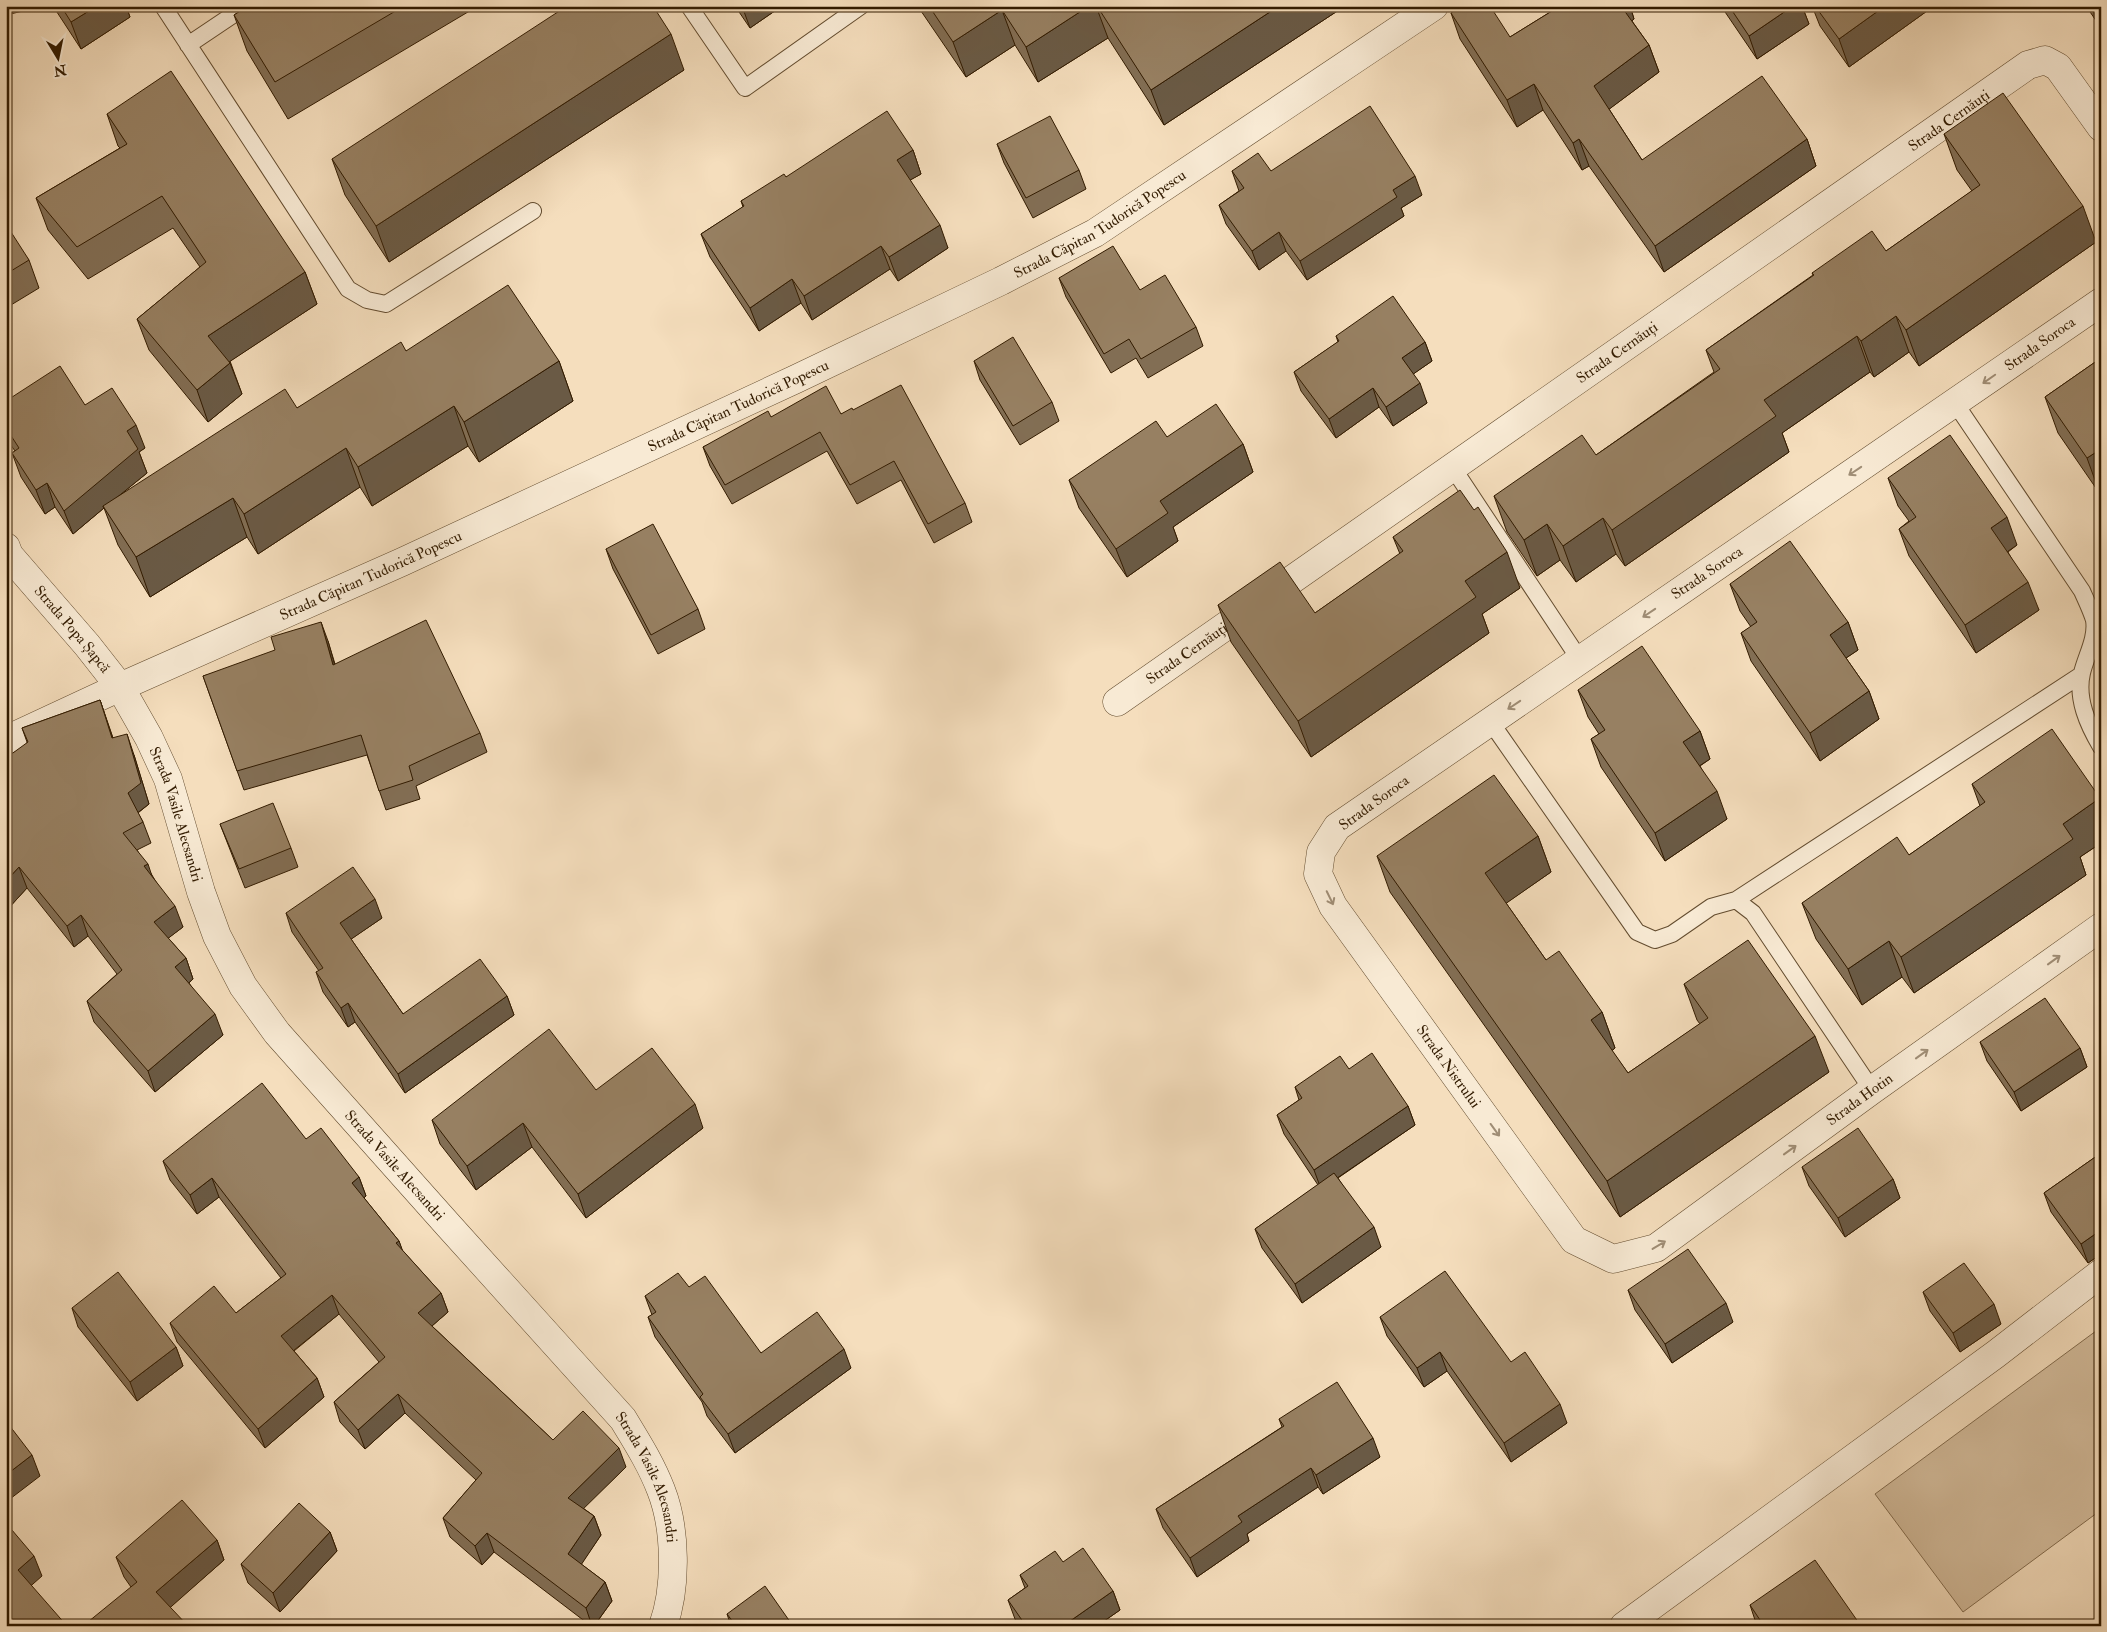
<svg xmlns="http://www.w3.org/2000/svg" width="2107" height="1632" font-family="'IM FELL Double Pica',serif">
  <rect width="100%" height="100%" fill="#f5debd"/>
  <filter id="stains"><feTurbulence type="fractalNoise" baseFrequency=".004" numOctaves="4"/><feColorMatrix values="0 0 0 0 .2 0 0 0 0 .09 0 0 0 0 .02 0 0 0 .5 -.17"/></filter>
  <radialGradient id="worn" r=".72"><stop offset=".6" stop-color="#630" stop-opacity="0"/><stop offset="1" stop-color="#630" stop-opacity=".3"/></radialGradient>
  <path fill="#d4bd9d" stroke="#836c4e" d="M2096 1331 2101 1338V1510L1963 1612 1875 1494Z"/>
  <g fill="none" stroke-linecap="round" stroke-linejoin="round">
    <g stroke="#634c2f" stroke-width="18">
      <path id="service" d="M163 6 348 289 367 300 386 304 533 211
        M689 6 745 88 861 6
        M188 45 246 6
        M1955 403 2082 591C2086 600 2091 610 2094 620 2097 638 2086 656 2082 673 2076 699 2088 725 2101 747
        M1453 468 1580 660
        M1490 721 1637 932 1655 940 1672 934 1711 907 1736 900 1753 913 1872 1090
        M1736 900 2081 675"/>
    </g>
    <g stroke="#634c2f" stroke-width="29">
      <g id="minor">
        <path id="s1" d="M2101 302 1337 827 1321 852 1318 874 1333 906 1574 1240 1613 1259 1656 1248 1872 1090 2101 927"/>
        <path id="s2" d="M6 547 9 555 87 645 120 687 149 738 168 779 201 892 217 936 243 986 277 1033 448 1225 623 1419C637 1442 651 1464 661 1490 676 1528 677 1587 663 1626"/>
        <path id="s3" d="M1117 702 2028 65 2045 60 2058 67 2101 127"/>
        <path id="s4" d="M6 740 120 687 402 562 796 379 1001 281 1095 233 1434 6"/>
        <path d="M1624 1626 1996 1354 2101 1273"/>
      </g>
    </g>
    <use href="#service" stroke="#f8ead4" stroke-width="16"/>
    <use href="#minor" stroke="#f8ead4" stroke-width="28"/>
  </g>
  <path fill="#826e54" stroke="#321b00" d="M6 6H44L6 15Z
    M53 6H126L130 17 81 49Z
    M248 6H478L288 119 247 51 234 15Z
    M735 6H782L750 28Z
    M920 6H1345L1164 125 1108 38 1038 82 1015 45 966 77 921 11Z
    M1560 6H1630L1634 19 1632 21 1649 45 1659 72 1609 109 1642 160 1807 139 1816 166 1664 272 1589 166 1582 170 1543 110 1517 127 1460 39 1451 13 1510 37Z
    M1721 6H1802L1809 24 1757 59Z
    M1812 6H1934L1849 67 1820 26Z
    M2086 6H2101V28Z
    M684 70 389 262 345 195 332 159Z
    M107 114 305 272 317 304 230 361 242 394 208 422 149 350 137 319 200 267 173 228 88 279 48 230 36 198 120 148 118 146Z
    M1944 134 2096 242 1919 366 1909 352 1874 377 1870 372 1782 433 1789 452 1625 566 1616 554 1576 582 1560 560 1537 576 1507 532 1494 496 1596 455 1714 372 1706 350 1813 275 1812 273 1886 251 1972 191 1957 170Z
    M997 144 1079 170 1086 189 1033 218 1004 163Z
    M913 150 921 174 910 180 948 248 898 281 890 269 812 320 801 303 759 331 710 257 701 234 743 207 741 201 786 177Z
    M1232 171H1271L1422 195 1401 208 1404 216 1307 280 1286 251 1259 270 1226 224 1219 205 1239 191Z
    M6 235 29 260 39 288 6 308Z
    M1059 278 1140 290 1196 327 1203 346 1148 378 1136 358 1111 373 1066 297Z
    M1336 336 1425 342 1432 361 1413 374 1427 403 1393 426 1379 407 1336 438 1301 391 1294 372 1338 342Z
    M406 351 559 361 573 401 479 462 468 446 372 506 360 487 258 554 247 537 150 597 118 545 104 508 73 534 55 507 45 514 21 477 12 453 15 451 6 438V401L85 405 145 448 139 452 147 473 120 495 297 408Z
    M2101 358V494H2100L2058 433 2045 397Z
    M974 361 1052 402 1059 421 1020 445 980 380Z
    M853 410 965 503 972 522 934 543 901 480 857 504 827 451 732 504 710 466 703 447 771 417 841 414Z
    M1167 437 1243 444 1253 472 1173 527 1178 541 1127 577 1079 508 1069 480Z
    M1888 478 2017 545 2008 552 2039 610 1976 653 1909 556 1899 529 1909 521 1898 506Z
    M1393 537 1520 588 1482 614 1489 633 1311 757 1231 642 1218 605 1315 613 1400 554Z
    M606 549 698 609 705 629 658 654 613 569Z
    M1730 584 1848 622 1858 650 1846 658 1869 691 1879 719 1820 761 1751 661 1741 633 1751 627 1740 611Z
    M328 641 335 664 480 733 487 752 416 786 420 799 386 810 367 755 244 790 203 676Z
    M1578 690 1700 731 1710 759 1700 766 1727 819 1665 861 1601 767 1591 739 1599 734 1588 717Z
    M100 700 113 738 134 755 149 804 138 813 143 822 151 843 137 850 183 927 168 938 186 958 193 979 189 983 223 1035 155 1092 94 1022 87 1001 117 974 88 936 74 947 27 888 6 911 27 742 22 728Z
    M1972 784 2101 800V843L2080 857 2086 875 1914 993 1902 977 1862 1005 1816 939 1802 903 1909 855 1980 806Z
    M220 824 291 848 298 867 245 888Z
    M1538 836 1551 872 1506 903 1546 960 1602 1012 1615 1048 1612 1051 1628 1073 1700 1024 1697 1020 1684 984 1829 1072 1620 1217 1390 892 1377 856Z
    M286 913 382 918 351 939 403 1014 507 996 514 1015 405 1093 355 1022 348 1027 323 992 316 972 319 971 292 932Z
    M1980 1042 2080 1048 2087 1067 2021 1111 1987 1061Z
    M1349 1069 1408 1106 1415 1125 1338 1178 1381 1247 1302 1303 1262 1248 1255 1229 1318 1185 1284 1134 1277 1115 1299 1100 1295 1087Z
    M596 1090 703 1128 586 1218 532 1147 476 1190 440 1144 432 1120Z
    M306 1139 359 1177 366 1196 364 1198 399 1241 402 1250 441 1293 448 1312 432 1326 553 1440 626 1467 583 1508 594 1516 601 1535 581 1564 605 1582 612 1601 594 1626H591L494 1552 482 1565 450 1537 443 1518 476 1480 405 1413 365 1449 340 1422 334 1402 379 1362 339 1314 294 1351 317 1378 324 1397 265 1448 177 1342 170 1323 236 1313 281 1278 219 1197 197 1214 170 1180 163 1161Z
    M2101 1153V1254L2088 1263 2051 1212 2044 1193Z
    M1802 1167 1893 1179 1900 1198 1845 1237 1809 1186Z
    M689 1287 761 1353 851 1368 735 1453 707 1416 702 1402 655 1337 648 1317 652 1315 645 1296Z
    M1628 1290 1733 1322 1672 1363 1635 1310Z
    M1923 1292 2001 1324 1960 1352 1930 1311Z
    M72 1308 176 1347 183 1366 137 1401 78 1327Z
    M1380 1317 1511 1362 1567 1423 1511 1462 1447 1371 1424 1387 1387 1336Z
    M1279 1419 1380 1457 1323 1494 1318 1487 1247 1534 1249 1541 1197 1577 1163 1528 1156 1509 1282 1427Z
    M330 1532 337 1551 280 1612 248 1583 241 1564Z
    M217 1540 224 1560 170 1607 131 1587 124 1577 116 1557Z
    M1020 1575 1113 1591 1120 1610 1097 1626H1019L1015 1619 1008 1600 1025 1588Z
    M1750 1605 1861 1626H1757Z
    M727 1614 793 1626H731Z"/>
  <path fill="#6a5a45" stroke="#321b00" d="M97 6H126L130 17 81 49 71 22Z
    M742 6H782L750 28Z
    M1089 6H1096L1108 38 1038 82 1026 47Z
    M1279 6H1345L1164 125 1151 90Z
    M1618 6H1630L1634 19 1625 26Z
    M1793 6H1802L1809 24 1757 59 1749 36Z
    M1885 6H1934L1849 67 1839 39Z
    M1002 10 1015 45 966 77 953 42Z
    M671 34 684 70 389 262 376 226Z
    M1649 45 1659 72 1604 113 1594 86Z
    M1534 84 1543 110 1517 127 1507 100Z
    M1579 139 1589 166 1582 170 1573 143Z
    M1807 139 1816 166 1664 272 1655 246Z
    M913 150 921 174 905 183 897 160Z
    M1415 176 1422 195 1401 208 1404 216 1307 280 1300 261 1393 190Z
    M2083 206 2096 242 1919 366 1906 330Z
    M940 225 948 248 898 281 889 257Z
    M1279 232 1286 251 1259 270 1252 251Z
    M881 246 890 269 812 320 804 296Z
    M305 272 317 304 220 368 208 336Z
    M792 279 801 303 759 331 750 308Z
    M1896 316 1909 352 1874 377 1861 341Z
    M1857 336 1870 372 1782 433 1789 452 1625 566 1612 530 1764 400Z
    M1425 342 1432 361 1409 377 1402 358Z
    M559 361 573 401 479 462 464 422Z
    M230 363 242 394 208 422 197 390Z
    M1420 383 1427 403 1393 426 1386 407Z
    M1373 388 1379 407 1336 438 1329 419Z
    M454 406 468 446 372 506 358 467Z
    M136 425 145 448 139 452 147 473 104 508 103 506 104 508 73 534 64 511 127 431Z
    M1243 444 1253 472 1173 527 1178 541 1127 577 1116 549 1160 501Z
    M346 448 360 487 258 554 244 514Z
    M2101 449V494H2100L2087 458Z
    M47 483 55 507 45 514 36 490Z
    M233 498 247 537 150 597 136 557Z
    M2007 517 2017 545 2001 556 1991 528Z
    M1603 518 1616 554 1576 582 1563 546Z
    M1547 524 1560 560 1537 576 1524 540Z
    M1507 552 1520 588 1482 614 1489 633 1311 757 1298 721 1465 581Z
    M2028 582 2039 610 1976 653 1965 625Z
    M321 622 328 641 340 684 333 665Z
    M1848 622 1858 650 1840 662 1830 635Z
    M1869 691 1879 719 1820 761 1810 733Z
    M100 700 107 721 120 759 112 738Z
    M1700 731 1710 759 1693 770 1683 742Z
    M127 734 134 755 149 804 136 814 128 793Z
    M1717 791 1727 819 1665 861 1655 833Z
    M2100 798 2101 800V843L2080 857 2086 875 1914 993 1901 957 2063 824Z
    M1538 836 1551 872 1498 909 1485 873Z
    M148 864 155 885 144 866Z
    M19 867 27 888 6 911V881Z
    M375 899 382 918 347 942 340 923Z
    M175 906 183 927 162 943 154 922Z
    M81 915 88 936 74 947 67 926Z
    M1889 941 1902 977 1862 1005 1848 969Z
    M186 958 193 979 183 988 175 967Z
    M507 996 514 1015 405 1093 398 1074Z
    M348 1003 355 1022 348 1027 341 1008Z
    M1602 1012 1615 1048 1604 1057 1591 1020Z
    M215 1014 223 1035 155 1092 148 1071Z
    M1815 1036 1829 1072 1620 1217 1607 1181Z
    M2080 1048 2087 1067 2021 1111 2014 1092Z
    M695 1104 703 1128 586 1218 578 1194Z
    M1408 1106 1415 1125 1321 1189 1314 1170Z
    M523 1123 532 1147 476 1190 467 1166Z
    M359 1177 366 1196 359 1202 352 1183Z
    M212 1178 219 1197 197 1214 190 1195Z
    M1893 1179 1900 1198 1845 1237 1838 1218Z
    M1374 1227 1381 1247 1302 1303 1295 1284Z
    M2101 1230V1254L2088 1263 2081 1244Z
    M399 1241 406 1260 396 1243Z
    M441 1293 448 1312 425 1332 418 1313Z
    M332 1295 339 1314 288 1355 281 1336Z
    M1726 1303 1733 1322 1672 1363 1665 1344Z
    M1994 1304 2001 1324 1960 1352 1953 1333Z
    M176 1347 183 1366 137 1401 130 1382Z
    M844 1349 851 1368 735 1453 728 1434Z
    M1440 1352 1447 1371 1424 1387 1417 1368Z
    M317 1378 324 1397 265 1448 258 1429Z
    M398 1394 405 1413 365 1449 358 1430Z
    M1560 1404 1567 1423 1511 1462 1504 1443Z
    M1373 1438 1380 1457 1323 1494 1316 1475Z
    M619 1448 626 1467 575 1517 568 1498Z
    M32 1455 40 1476 6 1502V1475Z
    M1311 1468 1318 1487 1247 1534 1249 1541 1197 1577 1190 1558 1238 1516Z
    M594 1516 601 1535 575 1574 568 1554Z
    M330 1532 337 1551 280 1612 273 1593Z
    M487 1533 494 1552 482 1565 475 1546Z
    M217 1540 224 1560 164 1613 156 1592Z
    M34 1556 42 1576 25 1591 18 1570Z
    M605 1582 612 1601 594 1626H592L586 1608Z
    M1113 1591 1120 1610 1097 1626H1063Z"/>
  <path fill="#978062" stroke="#321b00" d="M61 6H97L71 22Z
    M248 6H404L275 82 234 15Z
    M567 6H653L671 34 376 226 332 159Z
    M929 6H1089L1026 47 1002 10 953 42Z
    M1097 6H1279L1151 90Z
    M1461 6H1490L1510 37 1560 6H1621L1649 45 1594 86 1642 160 1762 76 1807 139 1655 246 1579 139 1573 143 1534 84 1507 100 1451 13Z
    M1729 6H1793L1749 36Z
    M1815 6H1885L1839 39Z
    M2096 6H2101V13Z
    M171 71 305 272 208 336 230 363 197 390 137 319 206 262 162 196 77 247 36 198 127 144 107 114Z
    M2003 93 2083 206 1906 330 1896 316 1861 341 1857 336 1764 400 1776 416 1612 530 1603 518 1563 546 1547 524 1524 540 1494 496 1582 435 1596 455 1720 369 1706 350 1814 275 1812 273 1872 231 1886 251 1980 185 1944 134Z
    M1370 106 1415 176 1393 190 1397 197 1300 261 1279 232 1252 251 1219 205 1244 188 1232 171 1258 153 1271 171Z
    M887 111 913 150 897 160 940 225 889 257 881 246 804 296 792 279 750 308 701 234 744 206 741 201 784 174 786 177Z
    M1050 116 1079 170 1026 198 997 144Z
    M11 232 29 260 6 274V235Z
    M1113 246 1140 290 1165 275 1196 327 1141 359 1129 339 1104 354 1059 278Z
    M508 285 559 361 464 422 454 406 358 467 346 448 244 514 233 498 136 557 103 506 285 389 297 408 401 342 406 351Z
    M1393 296 1425 342 1402 358 1420 383 1386 407 1373 388 1329 419 1294 372 1339 341 1336 336Z
    M1013 337 1052 402 1013 426 974 361Z
    M2101 358V449L2087 458 2045 397Z
    M60 366 85 405 112 388 136 425 127 431 138 449 64 511 47 483 36 490 12 453 19 448 6 428V401Z
    M901 385 965 503 928 524 894 461 850 485 820 432 725 485 703 447 768 411 771 417 826 386 841 414 852 408 853 410Z
    M1216 404 1243 444 1160 501 1168 513 1116 549 1069 480 1156 421 1167 437Z
    M1950 435 2007 517 1991 528 2028 582 1965 625 1899 529 1916 517 1888 478Z
    M1460 490 1474 510 1478 507 1507 552 1465 581 1476 597 1298 721 1218 605 1280 562 1315 613 1403 551 1393 537Z
    M653 524 698 609 651 635 606 549Z
    M1790 541 1848 622 1830 635 1869 691 1810 733 1741 633 1757 622 1730 584Z
    M426 620 480 733 409 766 413 780 379 791 361 735 237 771 203 676 275 650 271 637 321 622 333 665Z
    M1642 646 1700 731 1683 742 1717 791 1655 833 1591 739 1605 730 1578 690Z
    M100 700 112 738 127 734 141 783 128 793 143 822 123 833 148 864 144 866 175 906 154 922 186 958 175 967 215 1014 148 1071 87 1001 122 970 81 915 67 926 19 867 6 881V758L28 742 22 728Z
    M2052 729 2100 798 2063 824 2073 839 1901 957 1889 941 1848 969 1802 903 1897 837 1909 855 1985 802 1972 784Z
    M1494 775 1538 836 1485 873 1546 960 1559 951 1602 1012 1591 1020 1628 1073 1708 1018 1684 984 1748 940 1815 1036 1607 1181 1377 856Z
    M273 803 291 848 239 869 220 824Z
    M353 867 375 899 340 923 403 1014 480 959 507 996 398 1074 348 1003 341 1008 316 972 323 968 286 913Z
    M2045 998 2080 1048 2014 1092 1980 1042Z
    M549 1029 596 1090 652 1048 695 1104 578 1194 523 1123 467 1166 432 1120Z
    M1372 1053 1408 1106 1314 1170 1277 1115 1302 1098 1295 1087 1340 1056 1349 1069Z
    M262 1083 306 1139 321 1128 359 1177 352 1183 399 1241 396 1243 441 1293 418 1313 553 1440 583 1411 619 1448 568 1498 594 1516 568 1554 605 1582 586 1608 487 1533 475 1546 443 1518 482 1473 398 1394 358 1430 334 1402 385 1357 332 1295 281 1336 317 1378 258 1429 170 1323 214 1286 236 1313 286 1274 212 1178 190 1195 163 1161Z
    M1858 1128 1893 1179 1838 1218 1802 1167Z
    M2101 1153V1230L2081 1244 2044 1193Z
    M1334 1173 1374 1227 1295 1284 1255 1229Z
    M1688 1249 1726 1303 1665 1344 1628 1290Z
    M1964 1263 1994 1304 1953 1333 1923 1292Z
    M1445 1271 1511 1362 1525 1352 1560 1404 1504 1443 1440 1352 1417 1368 1380 1317Z
    M118 1272 176 1347 130 1382 72 1308Z
    M678 1273 689 1287 705 1276 761 1353 817 1312 844 1349 728 1434 700 1397 703 1394 648 1317 656 1312 645 1296Z
    M1337 1382 1373 1438 1316 1475 1311 1468 1238 1516 1242 1522 1190 1558 1156 1509 1284 1426 1279 1419Z
    M6 1421 32 1455 6 1475Z
    M182 1500 217 1540 156 1592 188 1626H83L137 1582 116 1557Z
    M299 1503 330 1532 273 1593 241 1564Z
    M6 1523 34 1556 18 1570 67 1626H6Z
    M1083 1548 1113 1591 1063 1626H1026L1008 1600 1028 1586 1020 1575 1055 1551 1063 1562Z
    M1815 1560 1861 1626H1764L1750 1605Z
    M765 1586 793 1626H736L727 1614Z"/>
  <defs><path id="oneway-shaft" d="M-6 0H5M1.5-3L5.5 0L1.5 3" fill="none" stroke-width="1.6" stroke-linecap="round" stroke-linejoin="round" transform="scale(1.25)"/></defs>
  <g stroke="#9f8d75">
    <use href="#oneway-shaft" transform="translate(1989 379) rotate(145)"/>
    <use href="#oneway-shaft" transform="translate(1855 471) rotate(146)"/>
    <use href="#oneway-shaft" transform="translate(1649 613) rotate(146)"/>
    <use href="#oneway-shaft" transform="translate(1514 705) rotate(146)"/>
    <use href="#oneway-shaft" transform="translate(1330 898) rotate(64)"/>
    <use href="#oneway-shaft" transform="translate(2054 960) rotate(-36)"/>
    <use href="#oneway-shaft" transform="translate(1922 1054) rotate(-36)"/>
    <use href="#oneway-shaft" transform="translate(1495 1130) rotate(54)"/>
    <use href="#oneway-shaft" transform="translate(1790 1150) rotate(-36)"/>
    <use href="#oneway-shaft" transform="translate(1659 1245) rotate(-31)"/>
  </g>
  <g text-anchor="middle" dominant-baseline="central" stroke-width="4" stroke-linejoin="round" paint-order="stroke">
    <g font-size="15" fill="#321b00" stroke="#f8ead4">
      <text stroke="none"><textPath href="#s3" startOffset="1015">Strada Cernăuți</textPath></text>
      <text stroke="none"><textPath href="#s4" startOffset="1210">Strada Căpitan Tudorică Popescu</textPath></text>
      <text transform="translate(2040 344) rotate(-35)">Strada Soroca</text>
      <text stroke="none"><textPath href="#s3" startOffset="610">Strada Cernăuți</textPath></text>
      <text stroke="none"><textPath href="#s4" startOffset="805">Strada Căpitan Tudorică Popescu</textPath></text>
      <text transform="translate(1707 573) rotate(-34)">Strada Soroca</text>
      <text stroke="none"><textPath href="#s4" startOffset="400">Strada Căpitan Tudorică Popescu</textPath></text>
      <text stroke="none"><textPath href="#s2" startOffset="106">Strada Popa Șapcă</textPath></text>
      <text stroke="none"><textPath href="#s3" startOffset="85">Strada Cernăuți</textPath></text>
      <text transform="translate(1374 803) rotate(-36)">Strada Soroca</text>
      <text stroke="none"><textPath href="#s2" startOffset="321">Strada Vasile Alecsandri</textPath></text>
      <text stroke="none"><textPath href="#s1" startOffset="1212">Strada Nistrului</textPath></text>
      <text stroke="none"><textPath href="#s1" startOffset="1766">Strada Hotin</textPath></text>
      <text stroke="none"><textPath href="#s2" startOffset="741">Strada Vasile Alecsandri</textPath></text>
      <text stroke="none"><textPath href="#s2" startOffset="1146">Strada Vasile Alecsandri</textPath></text>
    </g>
  </g>
  <rect width="2107" height="1632" fill="none" stroke="#f5debd" stroke-width="25"/>
  <rect x="8" y="8" width="2092" height="1617" fill="none" stroke="#321b00" stroke-width="2.5"/>
  <rect x="12" y="12" width="2082" height="1607" fill="none" stroke="#321b00"/>
  <g transform="translate(58 58) rotate(170)" stroke="#f8ead4" stroke-width="4" paint-order="stroke">
  <path d="M0-4L9 19L0 12L-9 19Z" fill="#321b00"/>
  <text y="-8" font-size="14" font-weight="bold" text-anchor="middle" fill="#321b00">N</text>
  </g>
  <rect width="100%" height="100%" filter="url(#stains)"/>
  <rect width="100%" height="100%" fill="url(#worn)"/>
</svg>
